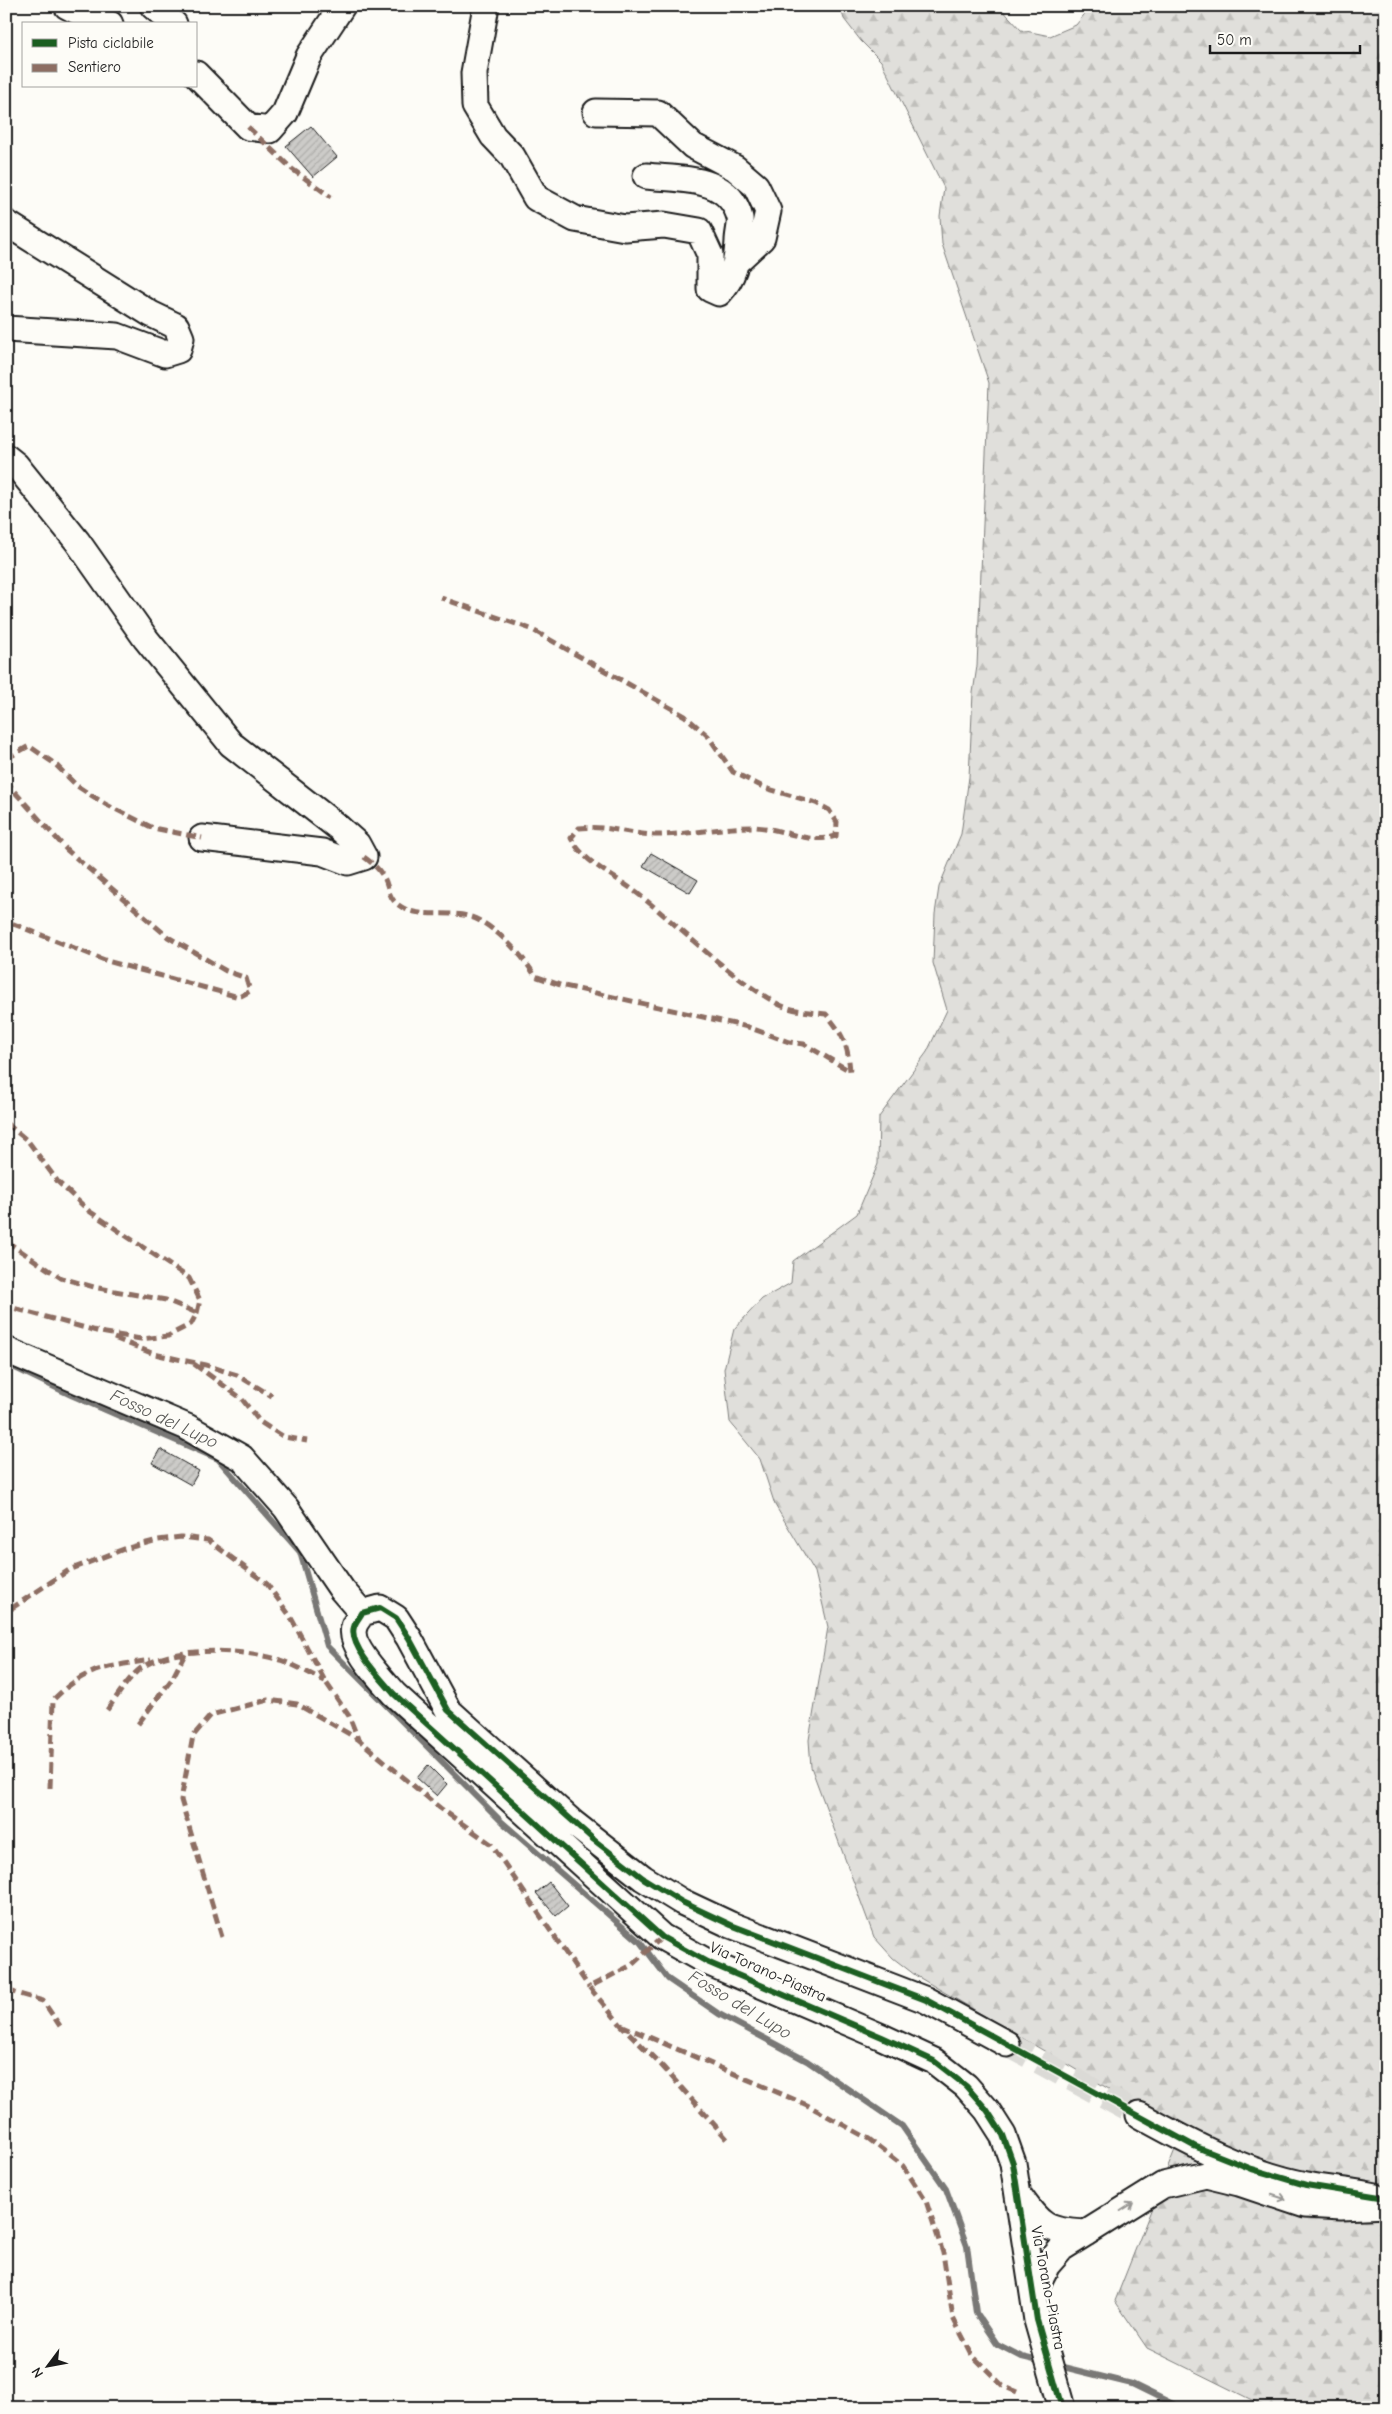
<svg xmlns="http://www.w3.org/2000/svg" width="1392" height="2414" font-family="'Comic Neue',sans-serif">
  <defs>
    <pattern id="forest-firs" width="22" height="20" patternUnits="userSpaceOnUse" patternTransform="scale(1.25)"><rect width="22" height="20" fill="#e0dfdb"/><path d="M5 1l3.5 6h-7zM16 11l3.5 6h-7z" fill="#c0bfbb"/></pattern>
    <pattern id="building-hatch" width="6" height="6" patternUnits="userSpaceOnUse" patternTransform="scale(1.25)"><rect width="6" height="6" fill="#cccbc8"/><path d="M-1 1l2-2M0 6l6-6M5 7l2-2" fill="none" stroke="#afaeab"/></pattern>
  </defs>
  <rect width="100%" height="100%" fill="#fdfcf7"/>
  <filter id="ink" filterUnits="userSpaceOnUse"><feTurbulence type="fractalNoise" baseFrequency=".02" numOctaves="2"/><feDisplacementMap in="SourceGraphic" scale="10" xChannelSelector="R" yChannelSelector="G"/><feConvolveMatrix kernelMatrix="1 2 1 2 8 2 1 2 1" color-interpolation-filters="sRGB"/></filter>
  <g filter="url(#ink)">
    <path fill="url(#forest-firs)" stroke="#7e7e7c" d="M840 6H999L1021 30 1050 36 1076 25 1091 6H1386V2408H1268L1147 2348 1115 2301 1182 2132 915 1975 893 1958 874 1937 811 1767 809 1740 828 1627 815 1572 775 1505 760 1459 730 1422 724 1369 734 1329 762 1299 791 1283 793 1261 857 1214 878 1164 879 1117 927 1052 947 1010 933 963 935 914 939 887 961 834 969 777 973 693 977 666 989 383 942 244 940 216 944 188 881 61 861 41 844 19Z"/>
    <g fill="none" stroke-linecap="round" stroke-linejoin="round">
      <path stroke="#797876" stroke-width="6" d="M7 1364 71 1395 218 1459 300 1552 327 1646 502 1822 640 1942 668 1979 719 2014 807 2061 902 2126 946 2189 967 2246 976 2313 997 2344 1022 2357 1043 2362
        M1055 2365 1132 2384 1181 2408"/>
    </g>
    <path fill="url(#building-hatch)" stroke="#1c1c1c" d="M311 126 337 157 313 177 286 146Z
      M651 853 698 880 690 893 643 866Z
      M160 1449 199 1471 191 1485 152 1463Z
      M428 1765 447 1784 437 1796 417 1778Z
      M549 1882 568 1906 556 1916 536 1893Z"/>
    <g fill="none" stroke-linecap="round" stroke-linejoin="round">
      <path stroke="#dbdad6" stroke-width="25" stroke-dasharray="25 12" stroke-linecap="butt" d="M1007 2044 1139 2115"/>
      <g stroke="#1c1c1c" stroke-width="29">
        <path id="minor" d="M67 6 90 18 110 24
          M153 6 174 24
          M486 6 474 73 475 106 493 136 512 156 536 198 575 219 625 228 664 225 699 231 710 255V289L719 293C734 277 737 262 738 241 738 234 741 225 740 218 729 175 681 180 646 176
          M196 74 248 127 270 130 285 113 309 56 342 6
          M596 112 658 113 693 146 735 168 756 186 768 211 762 238 737 261
          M6 223 151 314 176 326 181 338 178 350 165 354 117 336 6 329
          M6 457 16 465 77 541 146 639 231 744 339 828 357 844 364 857 348 862 322 852 202 838
          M6 1350 187 1427 242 1458 286 1508 342 1590 362 1613
          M362 1613C360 1617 355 1622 354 1627 348 1645 382 1680 394 1694L662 1937 707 1962 882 2037 934 2061 966 2086 987 2110 1003 2135 1013 2163 1037 2320 1062 2408
          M362 1613 380 1608 396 1618 409 1638 448 1710 573 1823 643 1878 682 1902 731 1925 926 2000 1007 2044
          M1139 2115C1191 2144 1248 2174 1307 2185 1330 2190 1353 2191 1375 2196
          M1018 2194C1041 2227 1046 2231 1086 2233
          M1033 2292 1047 2265 1062 2248 1163 2185 1206 2175 1239 2183 1305 2205 1341 2207 1386 2205"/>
      </g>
      <use href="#minor" stroke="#fdfcf7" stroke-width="25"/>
      <path stroke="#8d6e63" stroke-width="5" stroke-dasharray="10 5" stroke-linecap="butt" d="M248 127 292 169 331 197
        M6 759 29 746 55 764 77 786 105 804 153 828 202 838
        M6 779 13 790 67 850 168 937 226 971 246 978 250 991 239 997 107 961 6 921
        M364 857C371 862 378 868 383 876 389 884 387 895 396 903 416 921 447 909 471 917 493 924 524 956 535 976L560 985 748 1027 789 1042 804 1044 850 1071C848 1045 843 1034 826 1014 810 1012 791 1011 778 1004 725 974 684 930 637 893 614 875 585 864 571 838L579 828C605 825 629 834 655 835 688 835 721 827 754 827 784 828 806 845 836 836L837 822 829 810 816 803 765 788 733 772 708 736 685 716 531 629 441 598
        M6 1123 28 1141 58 1182 89 1211 189 1278 200 1300 197 1313 191 1324 168 1336 141 1339 100 1332 6 1306
        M6 1241 61 1278 98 1288 166 1300 197 1313
        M114 1338 154 1354 206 1365 237 1375 272 1396
        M194 1364 241 1398 260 1422 284 1437 307 1441
        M6 1624 12 1608 69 1570 124 1549 158 1540 181 1537 208 1540 267 1584 290 1616 325 1681 349 1716 358 1739 440 1808 491 1844 589 1987
        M107 1710C117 1697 128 1678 141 1668 174 1645 243 1649 280 1660 295 1665 310 1674 325 1681
        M138 1724 172 1679 185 1654
        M50 1788 53 1700C85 1667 108 1667 151 1660
        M222 1937 181 1800 193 1736 211 1715 268 1700 297 1704 358 1739
        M662 1937 632 1965 589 1987 621 2025 663 2067 728 2140
        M6 1990 43 2001 60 2026
        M621 2025 807 2105 869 2139 903 2166 926 2201 943 2253 953 2318 972 2355 1003 2386 1017 2392"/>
      <g stroke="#fdfcf7" stroke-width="9">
        <path id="cycleway" d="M1062 2408 1037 2320 1013 2163 1003 2135 987 2110 966 2086 934 2061 882 2037 707 1962 662 1937 394 1694C382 1680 348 1645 354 1627 355 1622 360 1617 362 1613L380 1608 396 1618 409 1638 448 1710 594 1840 643 1878 682 1902 731 1925 926 2000 1194 2146 1252 2169 1306 2185 1386 2198"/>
      </g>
      <use href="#cycleway" stroke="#1b5e20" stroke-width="6"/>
    </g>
    <defs><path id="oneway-shaft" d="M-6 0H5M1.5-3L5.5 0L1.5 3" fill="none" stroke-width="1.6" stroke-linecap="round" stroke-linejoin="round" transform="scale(1.25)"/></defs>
    <g stroke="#989794">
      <use href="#oneway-shaft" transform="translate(1279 2197) rotate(18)"/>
      <use href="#oneway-shaft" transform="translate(1127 2207) rotate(-32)"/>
    </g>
  </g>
  <g text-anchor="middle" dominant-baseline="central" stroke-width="5" stroke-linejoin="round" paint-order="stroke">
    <g font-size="16" fill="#1c1c1c" stroke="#fdfcf7">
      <text transform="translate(768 1972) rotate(24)">Via Torano-Piastra</text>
      <text transform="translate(1048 2288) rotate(79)">Via Torano-Piastra</text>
    </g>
    <g font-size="18" font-style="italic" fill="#5a5a58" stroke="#fdfcf7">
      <text transform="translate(164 1419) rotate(25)">Fosso del Lupo</text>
      <text transform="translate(740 2005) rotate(31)">Fosso del Lupo</text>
    </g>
  </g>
  <rect width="1392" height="2414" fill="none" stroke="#fdfcf7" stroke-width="25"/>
  <rect x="12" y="12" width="1367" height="2389" fill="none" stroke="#1c1c1c" stroke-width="2" filter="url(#ink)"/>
  <rect x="22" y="22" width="175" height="65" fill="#fdfcf7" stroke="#a3a29f"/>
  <rect x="32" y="39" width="25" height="8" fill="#1b5e20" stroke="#a3a29f"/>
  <text x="68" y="48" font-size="15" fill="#1c1c1c">Pista ciclabile</text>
  <rect x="32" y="64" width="25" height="8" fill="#8d6e63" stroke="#a3a29f"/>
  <text x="68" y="72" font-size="15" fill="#1c1c1c">Sentiero</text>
  <g transform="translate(48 2366) rotate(238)" stroke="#fdfcf7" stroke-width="4" paint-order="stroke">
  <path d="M0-4L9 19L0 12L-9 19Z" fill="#1c1c1c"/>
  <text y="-8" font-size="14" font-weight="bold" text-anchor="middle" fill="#1c1c1c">N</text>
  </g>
  <path d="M1210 45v8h150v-8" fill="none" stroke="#1c1c1c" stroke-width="2.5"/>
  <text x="1217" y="45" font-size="15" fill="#1c1c1c" stroke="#fdfcf7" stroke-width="4" paint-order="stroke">50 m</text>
</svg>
